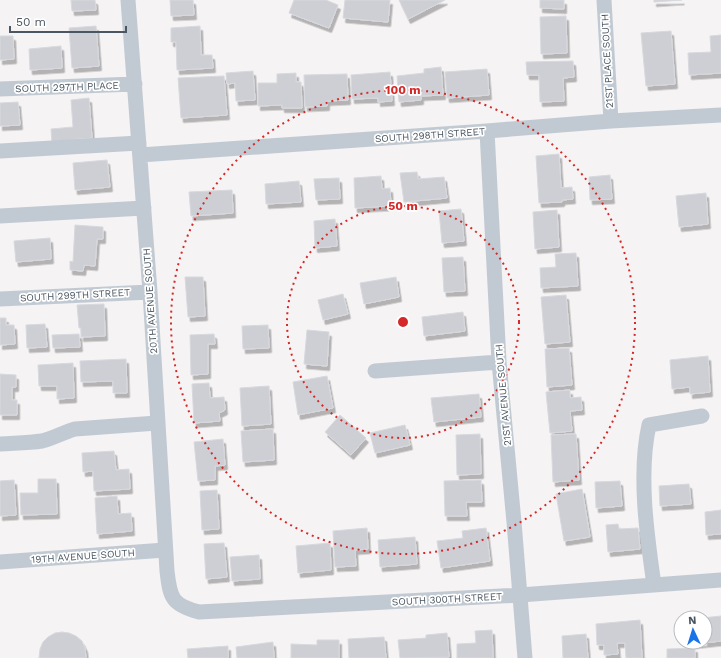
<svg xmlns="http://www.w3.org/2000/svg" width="721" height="658" font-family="'Work Sans',sans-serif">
  <defs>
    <filter id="shadow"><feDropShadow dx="2.5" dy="4.5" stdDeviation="0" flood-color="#0004"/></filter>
  </defs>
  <rect width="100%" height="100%" fill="#f5f3f3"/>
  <path fill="#cdcfd5" stroke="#d7d9de" filter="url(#shadow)" d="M71 0H95L96 10 72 11Z
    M170 0H193L194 15 171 16Z
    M294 0H326L338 5 329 28 289 13Z
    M345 0H390L388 22 343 18Z
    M399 0H445L408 19Z
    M540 0H564V9L540 8Z
    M654 0H682L654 2Z
    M566 16 567 53 541 54 540 17Z
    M96 26 99 66 72 68 69 28Z
    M200 26 201 55H212L213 68 177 70 176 42H171V28Z
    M671 31 675 84 646 86 641 33Z
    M721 35V73L689 75 688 53 711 52 710 36Z
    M0 36H13L14 59 0 60Z
    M61 46 62 68 30 70 29 49Z
    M573 61 574 77 563 78 564 101 540 102 539 75H527L526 62Z
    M441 67 443 95 421 96V100L399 102 397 76 424 73V69Z
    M487 69 489 95 447 98 445 72Z
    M253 71 255 100 236 101 235 83 227 84 226 73Z
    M390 72 392 101 378 102V98L352 99 351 75Z
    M296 73V82H301L302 108H282V105L258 106V83H277V74Z
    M347 74 348 100 327 101V106L305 107 304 75Z
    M224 76 227 115 181 118 178 78Z
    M89 98 92 138 77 139 52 144 51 129 73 127 71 100Z
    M18 102 20 125 0 126V103Z
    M559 154 561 188 572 187 573 199 562 200V202L539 203 536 156Z
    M107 160 110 187 75 190 73 163Z
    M417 172 418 179 444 177 447 198 404 202 400 173Z
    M610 175 612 199 590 200 589 177Z
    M381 176 382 189 390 188 391 206 355 208 354 178Z
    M339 178 340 199 316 200 314 179Z
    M299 181 301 202 266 204 265 184Z
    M232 190 233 213 191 216 189 192Z
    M706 193 708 224 679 227 676 196Z
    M461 209 464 241 442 243 439 211Z
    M557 210 559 247 535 249 533 212Z
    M335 219 337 246 315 248 314 221Z
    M75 225 103 227V239H97L95 266 84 265 83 271 70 270V261L73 262Z
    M50 238 51 259 16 262 14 241Z
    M576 253 578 286 541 288 540 268 556 267 555 254Z
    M463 257 465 291 444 292 442 258Z
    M185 277H203L205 316 188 317Z
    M396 277 399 297 364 304 360 283Z
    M343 294 348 314 323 320 318 300Z
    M566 295 570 342 545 344 541 297Z
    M104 304 105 336 81 337V328H79L77 305Z
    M463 312 465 331 424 336 422 317Z
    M0 318H6V325H14L15 344 0 345Z
    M45 324 47 347 27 348 26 325Z
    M268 325 269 348 243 349 242 326Z
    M307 330 329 332 327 366 304 364Z
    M79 334 80 347 53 348 52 335Z
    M214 334 215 344H208V374L191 375 190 335Z
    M569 348 572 385 547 387 545 349Z
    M708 356 710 392 690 394V387L672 389 670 360Z
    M126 359 127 393H113V381L81 382 80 361Z
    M73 363 74 398 57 399V386H39L38 365Z
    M0 374 16 375V387H12V400H17V415H0Z
    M327 376 333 408 298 415 293 382Z
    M209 383 210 398 224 397 225 410 219 413 220 421 194 423 192 384Z
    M269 386 271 424 242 426 240 388Z
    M570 390V398L581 397 582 410 570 411 572 431 550 433 546 392Z
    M479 394 481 417 434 422 431 398Z
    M340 415 366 438 351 455 325 432Z
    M405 425 410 445 375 453 370 433Z
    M273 429 274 460 243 462 241 431Z
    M480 434 481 474 457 475 456 435Z
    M576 434 579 480 553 482 551 435Z
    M223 439 225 465 215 466V480L198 481 194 442Z
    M114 451 116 470 129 469 130 489 94 491 93 471 83 472 82 453Z
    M38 479H56L57 514 21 515 20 493H38Z
    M14 480 16 515 0 516V481Z
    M481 480 482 502H466L467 516H445L444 481Z
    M620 481 622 506 596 508 595 482Z
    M689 484 691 504 660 506 659 486Z
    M582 489 590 537 564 541 556 494Z
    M217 490 219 529 202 530 200 491Z
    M117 496 118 514 131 513 132 531 97 534 95 498Z
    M721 510V534L706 535 705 512Z
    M618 524 619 529 638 528 640 549 608 552 606 525Z
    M367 528 368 549 355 550 356 566 335 567 333 531Z
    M486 528 490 561 441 568 437 541 463 538 462 531Z
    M415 537 417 564 380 567 378 540Z
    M224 543 227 577 206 579 204 544Z
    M330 543 331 570 298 573 296 546Z
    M259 555 260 579 232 581 230 557Z
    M721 616V641L693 644 692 642H705V618H702Z
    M640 620 642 658H626L625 643H617L618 654 604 655V645H597L596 624Z
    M492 630 493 658H457V644L476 643 475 631Z
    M62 632 69 633 76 636 82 641 85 648 86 658H39L40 649 43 642 48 637 55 633Z
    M447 633 449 657 400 658 398 640 426 638V635Z
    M586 634 588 658H563L562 636Z
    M384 637 386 658H349L348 639Z
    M317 640H339V658H291V644L317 645Z
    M273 642 274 658H237L236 647Z
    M228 646V658H188L187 649Z
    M695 648V658H667V649Z"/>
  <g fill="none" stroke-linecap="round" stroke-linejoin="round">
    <path stroke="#c1cad2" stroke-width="15" d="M128 0 150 292 167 571C170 598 172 605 199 612L520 595 721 580
      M604 0 611 121
      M0 89 135 84
      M487 131 499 362 514 522 525 658
      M0 151 139 143
      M140 155 487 131 611 121 721 115
      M0 216 144 208
      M0 299 150 292
      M375 371 499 362
      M0 444C14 443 28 443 42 441 54 438 64 432 75 429L157 423
      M0 562 165 550
      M654 585C647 536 638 474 649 425L702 416"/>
  </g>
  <g fill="none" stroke="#d62828" stroke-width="2" stroke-dasharray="2 4">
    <circle cx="403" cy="322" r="116"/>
    <circle cx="403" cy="322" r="232"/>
  </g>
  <g text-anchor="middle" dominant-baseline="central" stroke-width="3.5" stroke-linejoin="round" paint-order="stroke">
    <g font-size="10" fill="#4a5661" stroke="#fff">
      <text transform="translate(607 61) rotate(-93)">21ST PLACE SOUTH</text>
      <text transform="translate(67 87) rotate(-2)">SOUTH 297TH PLACE</text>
      <text transform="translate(430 135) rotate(-4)">SOUTH 298TH STREET</text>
      <text transform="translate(75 295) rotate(-3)">SOUTH 299TH STREET</text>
      <text transform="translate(150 301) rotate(-94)">20TH AVENUE SOUTH</text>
      <text transform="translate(503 395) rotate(-95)">21ST AVENUE SOUTH</text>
      <text transform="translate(83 556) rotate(-4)">19TH AVENUE SOUTH</text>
      <text transform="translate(447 599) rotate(-3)">SOUTH 300TH STREET</text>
    </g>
  </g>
  <circle cx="403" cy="322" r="6" fill="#d62828" stroke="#fff" stroke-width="2"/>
  <g font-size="12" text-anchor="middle" font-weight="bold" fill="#d62828" stroke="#fff" stroke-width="3.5" stroke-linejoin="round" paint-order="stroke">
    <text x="403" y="94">100 m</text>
    <text x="403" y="210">50 m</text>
  </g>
  <g transform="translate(693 630) rotate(356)"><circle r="19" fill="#ffffff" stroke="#b7bbc0"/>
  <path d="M0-3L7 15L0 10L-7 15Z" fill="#1a73e8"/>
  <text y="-6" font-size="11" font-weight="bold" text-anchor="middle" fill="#4a5661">N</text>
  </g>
  <path d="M10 26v6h116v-6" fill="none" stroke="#4a5661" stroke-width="2"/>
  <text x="16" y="26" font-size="12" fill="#4a5661" stroke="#ffffff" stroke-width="3" paint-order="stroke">50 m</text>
</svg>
